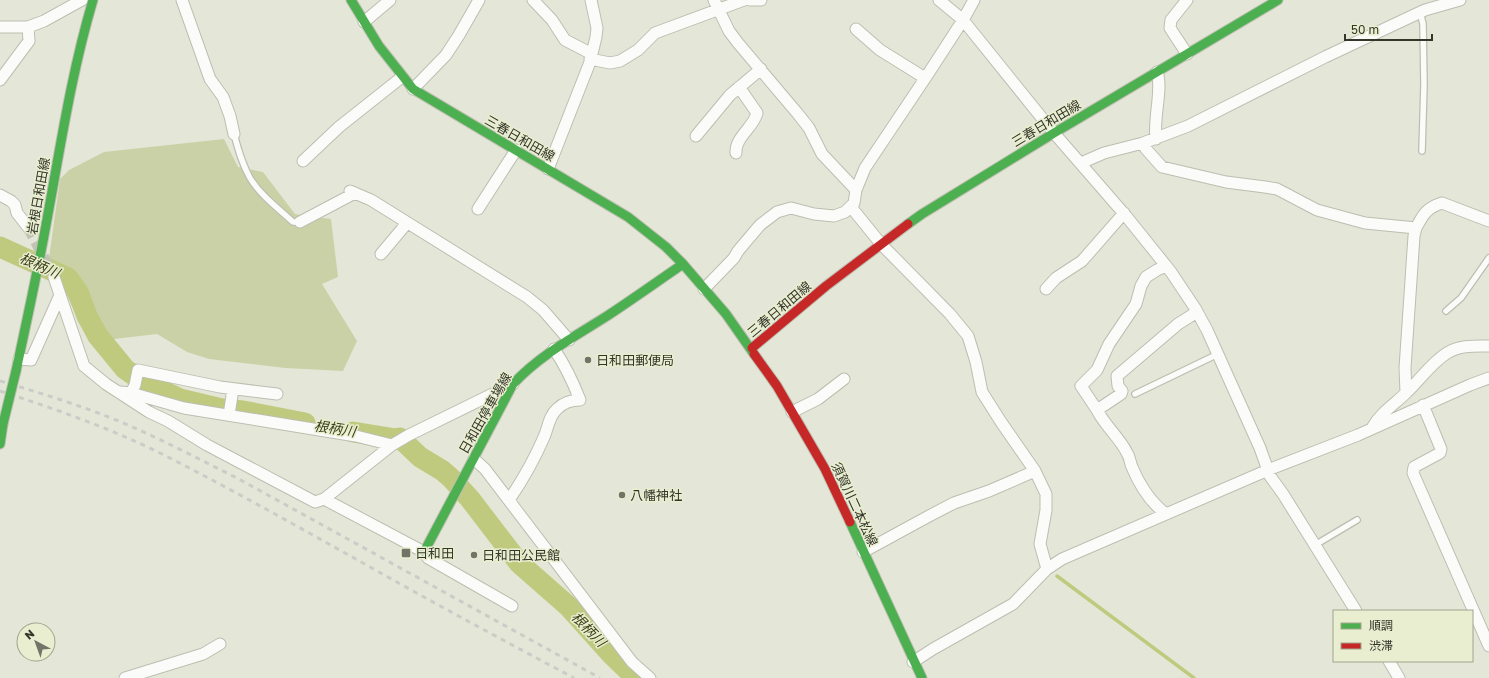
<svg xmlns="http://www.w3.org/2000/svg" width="1489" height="678" font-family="'Golos Text','Noto Sans JP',sans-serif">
  <rect width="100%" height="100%" fill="#e4e7d7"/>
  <path fill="#cbd1a7" d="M224 139 238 167 263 172 295 214 331 219 338 277 322 284 357 341 343 371 285 368 209 359 187 352 157 334 89 342 49 258 60 179 69 170 104 152Z"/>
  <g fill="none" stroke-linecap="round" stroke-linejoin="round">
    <path stroke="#c0ca7f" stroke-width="3.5" d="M1057 576 1194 678"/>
    <path stroke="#c0ca7f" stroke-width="21" d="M0 247 68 278 78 292 87 316 98 336 125 369 142 381 180 399 222 409 243 411 305 423
      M353 432 396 439 400 438 420 457 443 471 452 479 470 499 519 563 568 606 612 655 636 678"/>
    <path stroke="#c1c4b4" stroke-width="11" stroke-dasharray="11 5.5" stroke-linecap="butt" d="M28 227 54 277"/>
    <g stroke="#bcbeb1" stroke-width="8">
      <path id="lane" d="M1420 12 1423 24 1424 85 1422 151
        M234 134C238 149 242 164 250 178 260 195 279 209 293 222H300
        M1446 311 1461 298 1489 258
        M1135 394 1218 354
        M1315 545 1357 520"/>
    </g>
    <g stroke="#bcbeb1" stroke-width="13">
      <path id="street" d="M182 0 210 79 223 97 230 116 234 134
        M533 0 552 20 565 40 592 54
        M714 0 729 31 738 43 798 114 809 128 822 154 856 190
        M750 0H761
        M939 0 963 20 1054 133 1126 216 1171 272 1195 308 1207 330 1260 448 1270 476 1283 494 1356 611
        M1187 0 1171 20 1170 28 1187 54
        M364 22 390 0
        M0 27H28L44 21 82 0
        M856 29 880 50 925 78
        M590 59 610 63 620 61 638 50 655 33 744 0
        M0 80 29 41 28 27
        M413 89 446 55 459 35 479 0
        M696 136 730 95 761 69
        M1156 139C1153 118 1163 89 1157 72
        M1143 143 1146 149 1162 167 1226 182 1265 187 1277 189 1317 210 1365 223 1416 228C1423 215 1426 208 1442 203L1489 221
        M736 153C735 137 754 127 757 113L739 87
        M303 161 339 127 402 77
        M1081 163 1104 153 1143 143 1188 126 1325 57 1425 10 1460 0
        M548 169 590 62 596 37 597 28 591 0
        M350 191 371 200 527 297 543 310 569 340
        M0 195 11 201 15 205 17 213 28 227
        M851 207 881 244 950 314 968 336 976 362 982 392 1001 422 1035 471 1046 494V510L1040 544 1047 569
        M478 209 516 150
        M300 222 355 193
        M381 254 407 223
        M54 277 84 366 106 384 149 412 168 421 207 445 315 502 324 499 392 445 409 435 513 384
        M704 289 734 258 738 251 760 225 777 212 791 208 814 214 834 216 845 212 854 203 856 190 865 168 928 74 963 20 974 0
        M1046 289 1056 278 1082 261 1124 213
        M19 359 31 360 60 295
        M120 392 131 393 184 408 356 436 392 445
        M131 393 135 385 138 370 220 387 277 394
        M1406 393 1405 368 1414 236 1416 228
        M1423 405 1441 449 1440 453 1414 467 1413 473 1489 646
        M1097 410 1081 386 1097 370 1109 344 1136 304 1141 286 1146 277 1157 270 1166 266
        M792 412 818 399 844 379
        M229 415 233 389
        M1372 428C1381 412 1395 404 1407 392 1420 380 1431 363 1447 353 1460 345 1475 346 1489 346
        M474 459 485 469 632 662 650 678
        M324 499 424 552 428 558 512 606
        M509 500C522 481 535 458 544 437 548 428 549 416 557 409 563 403 571 400 580 400 573 382 565 365 554 349
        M1166 514C1150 502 1140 486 1132 467 1130 463 1130 457 1127 453 1120 438 1105 426 1097 410L1121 394 1122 391 1118 386 1117 376 1178 324 1197 312
        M863 552 929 516 954 503 989 491 1035 471
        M1389 661 1399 678
        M913 662 933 649 1013 604 1047 569 1062 559 1268 470 1358 435 1470 385 1489 378
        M125 678 203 654 220 644"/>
    </g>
    <g stroke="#bcbeb1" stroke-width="11">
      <path id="fast" d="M351 0 379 46 413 89 628 217 666 247 683 264 726 314 754 354
        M908 224 922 214 1054 133 1278 0
        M16 371C25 329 34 288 42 246 58 164 69 81 93 0
        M0 444 3 424
        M850 522 922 678
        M424 552 513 384C540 355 574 337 607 316 633 299 658 281 683 264"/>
    </g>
    <g stroke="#bcbeb1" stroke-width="11">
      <path id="jam" d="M752 348 826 286 908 224
        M754 354 777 386 825 469 850 522"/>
    </g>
    <use href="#lane" stroke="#fbfbf9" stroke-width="5.5"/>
    <use href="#street" stroke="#fbfbf9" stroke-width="11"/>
    <use href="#fast" stroke="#4caf50" stroke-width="9"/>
    <use href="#jam" stroke="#c62828" stroke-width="9"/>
    <path stroke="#caccc7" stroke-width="3" stroke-dasharray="5 5" stroke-linecap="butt" d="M0 381C41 393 82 406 121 422 161 439 199 459 237 478L600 678
      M0 391C55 409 110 428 162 454 241 494 318 538 395 581 454 614 514 646 574 678"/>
    <g stroke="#bcbeb1" stroke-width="11" stroke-linecap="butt">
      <path id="fast-bridge" d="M3 424 16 371"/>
    </g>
    <use href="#fast-bridge" stroke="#4caf50" stroke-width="9"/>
  </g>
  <g fill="#727467" stroke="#e9eed0" stroke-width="1.5">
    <circle cx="588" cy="360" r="4"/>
    <circle cx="622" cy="495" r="4"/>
    <rect x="401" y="548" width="10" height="10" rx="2"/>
    <circle cx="474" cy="555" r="4"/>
  </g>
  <g text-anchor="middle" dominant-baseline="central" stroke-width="3" stroke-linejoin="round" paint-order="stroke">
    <g font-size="13" fill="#34362a" stroke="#e9eed0">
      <text transform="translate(1046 123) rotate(-31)">三春日和田線</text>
      <text transform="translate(520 138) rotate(30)">三春日和田線</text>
      <text transform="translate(38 196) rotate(-80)">岩根日和田線</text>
      <text transform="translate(779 309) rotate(-40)">三春日和田線</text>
      <text transform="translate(485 413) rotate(-60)">日和田停車場線</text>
      <text transform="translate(855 504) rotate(65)">須賀川二本松線</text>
    </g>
    <g font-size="13" fill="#34362a" stroke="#e9eed0" text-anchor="start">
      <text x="596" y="360">日和田郵便局</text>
      <text x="630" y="495">八幡神社</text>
      <text x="415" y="553">日和田</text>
      <text x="482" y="555">日和田公民館</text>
    </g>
    <g font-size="14" font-style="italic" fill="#3c4117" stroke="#e9eed0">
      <text transform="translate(40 265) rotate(24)">根柄川</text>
      <text transform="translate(335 428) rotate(9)">根柄川</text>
      <text transform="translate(589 629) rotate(46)">根柄川</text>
    </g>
  </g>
  <rect x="1333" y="610" width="140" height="52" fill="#e9eed0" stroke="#a1a48e"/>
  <rect x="1341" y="623" width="20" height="6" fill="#4caf50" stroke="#a1a48e"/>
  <text x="1369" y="630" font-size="12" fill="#34362a">順調</text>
  <rect x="1341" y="643" width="20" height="6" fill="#c62828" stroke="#a1a48e"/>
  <text x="1369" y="650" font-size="12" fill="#34362a">渋滞</text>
  <g transform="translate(36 642) rotate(319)"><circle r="19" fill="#e9eed0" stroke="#a1a48e"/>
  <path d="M0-3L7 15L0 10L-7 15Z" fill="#727467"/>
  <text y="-6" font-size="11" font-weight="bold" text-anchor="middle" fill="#34362a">N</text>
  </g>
  <path d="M1345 34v6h87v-6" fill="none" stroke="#34362a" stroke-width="2"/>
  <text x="1351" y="34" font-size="12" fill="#34362a" stroke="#e9eed0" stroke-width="3" paint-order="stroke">50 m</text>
</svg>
